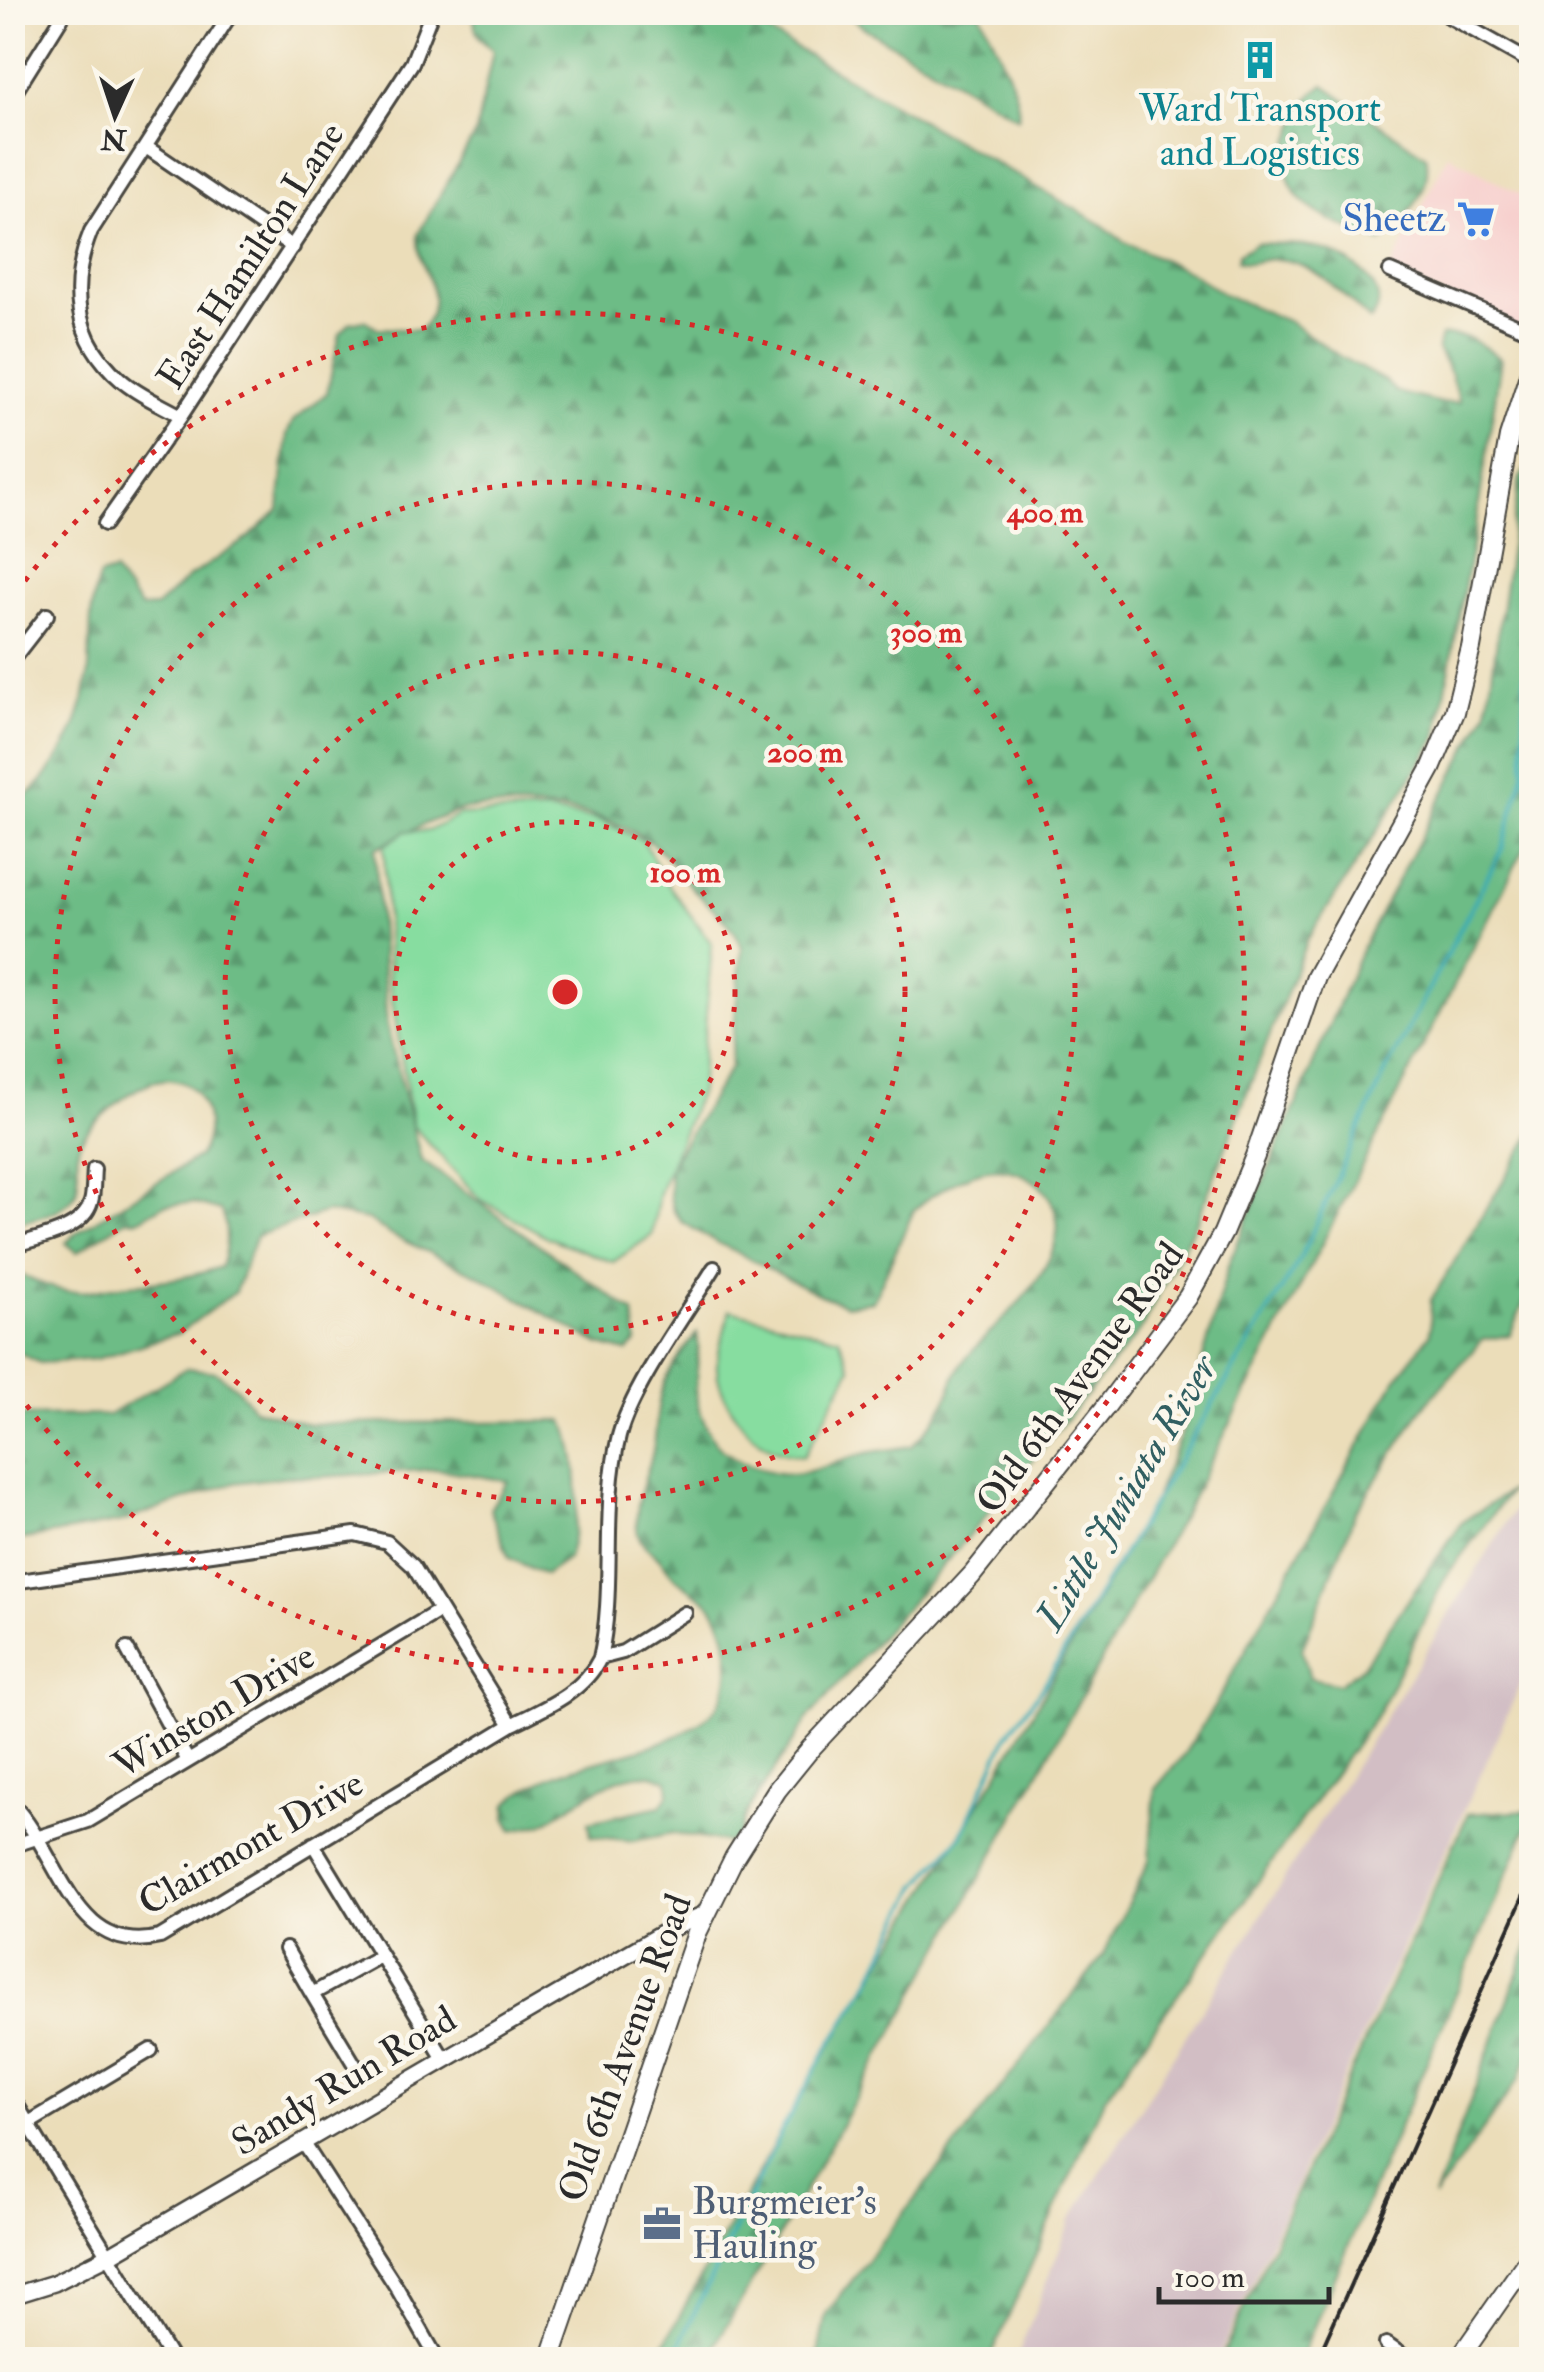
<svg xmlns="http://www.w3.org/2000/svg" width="1544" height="2372" font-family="'IM FELL Double Pica',serif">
  <defs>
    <pattern id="forest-firs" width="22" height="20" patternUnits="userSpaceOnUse" patternTransform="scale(2.5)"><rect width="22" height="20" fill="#6dbc86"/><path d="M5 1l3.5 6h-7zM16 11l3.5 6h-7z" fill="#5a996e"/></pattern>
  </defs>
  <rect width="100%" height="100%" fill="#fbf7ec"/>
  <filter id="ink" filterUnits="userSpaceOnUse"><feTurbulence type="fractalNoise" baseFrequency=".01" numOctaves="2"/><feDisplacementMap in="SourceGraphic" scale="20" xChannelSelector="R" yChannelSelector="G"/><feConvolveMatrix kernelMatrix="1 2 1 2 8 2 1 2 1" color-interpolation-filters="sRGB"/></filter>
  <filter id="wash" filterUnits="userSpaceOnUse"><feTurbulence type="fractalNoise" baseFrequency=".0048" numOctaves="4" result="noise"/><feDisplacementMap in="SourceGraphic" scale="40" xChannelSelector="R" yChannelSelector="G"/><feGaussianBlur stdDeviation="2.25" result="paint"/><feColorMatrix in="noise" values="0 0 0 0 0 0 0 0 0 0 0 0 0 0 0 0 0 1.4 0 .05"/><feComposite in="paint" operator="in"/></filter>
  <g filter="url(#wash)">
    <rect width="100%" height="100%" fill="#ebddb9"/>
    <path fill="#f7d0ce" d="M1448 154 1531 200V335L1390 271Z"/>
    <path fill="#d2bec4" d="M1531 1483V1661L1218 2359H1016L1071 2220Z"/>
    <path fill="url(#forest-firs)" stroke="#4c7458" stroke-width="2.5" d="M474 13H735L1101 224 1124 242 1192 273 1223 294 1290 322 1339 356 1385 381 1396 392 1441 403 1459 402 1451 375 1437 350 1441 336C1468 332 1480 344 1501 359L1476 523 1437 738 1307 940 1199 1216 1140 1331 968 1537 810 1716 745 1815 739 1835 729 1843 673 1833 633 1841 591 1836 589 1822 661 1806 669 1794 668 1780C627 1759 578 1803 542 1824L513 1830 506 1818 507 1804C560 1753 665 1762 714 1710 737 1687 731 1626 709 1603 700 1594 687 1589 678 1580 670 1574 665 1564 658 1557 653 1552 645 1547 641 1541 629 1520 645 1480 651 1459 659 1434 654 1409 664 1384 671 1366 685 1348 697 1333 702 1358 691 1384 699 1409 703 1420 709 1434 716 1443 733 1462 776 1478 801 1473 823 1469 844 1458 867 1453 882 1450 897 1449 912 1446 926 1432 941 1414 948 1396 953 1384 955 1372 964 1361 994 1324 1038 1294 1054 1247 1069 1204 1033 1164 988 1170 963 1174 933 1193 914 1210L873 1301 846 1305 820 1295 705 1236 681 1221 673 1210 670 1196 669 1167 730 1068 742 948C734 920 706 906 688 884 674 868 665 851 646 839 603 811 555 807 505 807 489 808 474 806 459 811 428 821 402 834 375 849L387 1027 421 1160 634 1313 637 1342 627 1352 600 1345 478 1275 391 1235 368 1220 326 1212 256 1236 235 1292 179 1333 96 1359 40 1363 13 1350V1277L21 1275C35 1281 50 1288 66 1291 86 1294 101 1288 120 1286 158 1281 183 1280 221 1267 227 1248 229 1229 221 1211L193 1203 164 1205 140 1219 125 1220 77 1252 66 1243 76 1233 199 1156C221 1122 198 1067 152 1082 131 1089 83 1127 78 1148 75 1166 84 1187 70 1201 57 1215 30 1219 13 1225V807C56 776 85 722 89 668 91 637 88 604 100 576L114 572 141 608 156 607 189 577 247 539 279 510 287 434 293 421 327 393 340 334 350 323 364 320 377 328 421 330C452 290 416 274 418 234L476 132 493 50C479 40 473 30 474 13Z
      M845 13H980C991 35 1023 95 1018 118L866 29Z
      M1324 85 1426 156C1434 192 1404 218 1382 242 1329 220 1264 202 1294 130 1301 112 1307 95 1324 85Z
      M1257 243C1278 244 1299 243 1321 249 1348 256 1398 292 1370 320 1343 296 1316 261 1276 259 1261 258 1251 267 1237 261L1239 254Z
      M1531 462V835L1187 1508 775 2243 707 2359H656L803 2091 994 1780 1153 1503 1184 1428 1229 1263 1362 948 1487 711 1520 478Z
      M1531 1135V1285L1510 1335 1482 1340 1421 1410 1356 1511 1302 1649 1310 1678 1339 1684 1363 1666 1462 1522 1510 1491 1446 1576 1379 1711 1104 2099 990 2359H817L826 2314 1102 1957 1149 1861 1155 1789 1183 1756 1214 1707 1395 1381 1430 1334 1431 1300Z
      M187 1368 216 1372 237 1388 254 1409 309 1424 564 1421C582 1462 580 1516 568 1559L545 1575 509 1558 490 1509 508 1481 437 1469 320 1477 291 1476 233 1483 121 1522 13 1541V1416L109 1415Z
      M1531 1810V1818L1300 2359H1221L1468 1814Z
      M1531 1939V2050L1519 2079 1434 2198Z"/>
    <path fill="#87dda0" stroke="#598466" stroke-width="2.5" d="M545 811 600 820 643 840 667 883 712 944 700 1090 659 1193 652 1235 613 1262 549 1238 480 1199 413 1126 389 982 384 846 406 831H428L459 815Z
      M730 1310 839 1338 851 1368 804 1456C788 1454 772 1451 759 1440 739 1425 716 1391 717 1365 718 1347 726 1328 730 1310Z"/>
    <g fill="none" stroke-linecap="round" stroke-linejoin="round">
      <path stroke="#3aacb4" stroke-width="4" d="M672 2360 782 2130 826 2051 869 1983 918 1885 961 1836 1007 1736 1044 1685 1301 1257 1387 1069 1502 849 1524 773 1525 676 1532 619"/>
    </g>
  </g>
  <g filter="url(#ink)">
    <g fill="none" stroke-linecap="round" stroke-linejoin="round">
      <g stroke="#484640" stroke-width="18">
        <path id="minor" d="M1441 12 1532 63
          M12 97 65 12
          M146 147 293 247
          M1390 271 1532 332
          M181 416C162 405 138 395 121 380 73 339 69 286 91 231L232 12
          M105 524 181 416 412 63 432 12
          M12 660 47 615
          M12 1246C37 1238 83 1231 91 1202 94 1192 93 1179 94 1169
          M12 1582 355 1534 387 1542 413 1566 511 1725 160 1937C73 1958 61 1854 12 1804
          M127 1649 188 1761
          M600 1658 623 1652 685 1613
          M511 1725C543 1709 584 1692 600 1658 616 1588 601 1508 619 1436 632 1387 686 1314 714 1268
          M313 1844 444 2059
          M12 1846 88 1821 439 1611
          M286 1949 312 1994 380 1956
          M312 1994 359 2072
          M12 2097 172 2360
          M12 2133 151 2050
          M303 2142 397 2288 438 2360
          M1386 2344 1409 2360"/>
      </g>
      <g stroke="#484640" stroke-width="20">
        <path id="tertiary" d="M12 2296 54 2283 110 2255 668 1930 705 1914"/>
      </g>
      <g stroke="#484640" stroke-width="22">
        <path id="secondary" d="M550 2360 697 1933 734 1858 777 1790 811 1748 972 1575 1104 1409 1188 1297 1223 1233 1255 1156 1316 977 1431 769 1455 712 1471 648 1509 437 1532 366
          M1458 2360 1532 2254"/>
      </g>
      <use href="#minor" stroke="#fff" stroke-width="12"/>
      <use href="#tertiary" stroke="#fff" stroke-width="15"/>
      <use href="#secondary" stroke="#fff" stroke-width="18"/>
      <path stroke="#2b2b2b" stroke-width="4" d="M1317 2360 1532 1877"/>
    </g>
  </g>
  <g fill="none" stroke="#d62828" stroke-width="5" stroke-dasharray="5 10">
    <circle cx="565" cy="992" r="170"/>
    <circle cx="565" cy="992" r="340"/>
    <circle cx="565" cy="992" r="510"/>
    <path d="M16 593A679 679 0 1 1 16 1391"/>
  </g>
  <defs>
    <g id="building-bare" transform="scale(3)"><path d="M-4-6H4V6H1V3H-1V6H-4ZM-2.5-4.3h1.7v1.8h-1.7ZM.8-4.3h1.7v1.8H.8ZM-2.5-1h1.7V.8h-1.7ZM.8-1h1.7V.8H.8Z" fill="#0f9aa8" stroke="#fbf7ec" stroke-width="2.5" paint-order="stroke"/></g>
    <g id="supermarket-bare" transform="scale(3)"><path d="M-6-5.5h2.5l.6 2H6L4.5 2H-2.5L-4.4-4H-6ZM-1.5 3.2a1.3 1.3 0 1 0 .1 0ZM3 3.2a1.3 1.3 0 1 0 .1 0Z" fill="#3f7fe0" stroke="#fbf7ec" stroke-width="2.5" paint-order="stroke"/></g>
    <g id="office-bare" transform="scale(3)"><path d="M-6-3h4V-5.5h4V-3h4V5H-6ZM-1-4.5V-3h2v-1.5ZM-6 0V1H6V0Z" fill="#5c6f8a" stroke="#fbf7ec" stroke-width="2.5" paint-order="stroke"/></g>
  </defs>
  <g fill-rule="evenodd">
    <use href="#building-bare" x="1260" y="60"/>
    <use href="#supermarket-bare" x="1476" y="219"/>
    <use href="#office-bare" x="662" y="2224"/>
  </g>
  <g text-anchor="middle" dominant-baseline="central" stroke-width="9" stroke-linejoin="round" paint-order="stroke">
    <g font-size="38" fill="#0d838f" stroke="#fbf7ec">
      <text x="1260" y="109">Ward Transport<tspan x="1260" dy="44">and Logistics</tspan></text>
    </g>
    <g font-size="38" fill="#366cbe" stroke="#fbf7ec" text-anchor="end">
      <text x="1446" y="219">Sheetz</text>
    </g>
    <g font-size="38" fill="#2b2b2b" stroke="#fbf7ec">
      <text transform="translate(251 256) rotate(-57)">East Hamilton Lane</text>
      <text transform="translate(1080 1378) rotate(-54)">Old 6th Avenue Road</text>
      <text transform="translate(214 1711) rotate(-31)">Winston Drive</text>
      <text transform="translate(251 1843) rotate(-30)">Clairmont Drive</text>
      <text transform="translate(625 2048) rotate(-70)">Old 6th Avenue Road</text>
      <text transform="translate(344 2081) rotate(-31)">Sandy Run Road</text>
    </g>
    <g font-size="38" fill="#4e5e75" stroke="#fbf7ec" text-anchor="start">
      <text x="692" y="2202">Burgmeier's<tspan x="692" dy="44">Hauling</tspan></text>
    </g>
    <g font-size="40" font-style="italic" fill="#315f62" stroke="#fbf7ec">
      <text transform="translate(1127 1493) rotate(-59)">Little Juniata River</text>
    </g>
  </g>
  <circle cx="565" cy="992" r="15" fill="#d62828" stroke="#fbf7ec" stroke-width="5"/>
  <g font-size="30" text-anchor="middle" font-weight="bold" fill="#d62828" stroke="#fbf7ec" stroke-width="9" stroke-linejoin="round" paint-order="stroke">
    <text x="1045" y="522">400 m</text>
    <text x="926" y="642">300 m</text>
    <text x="805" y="762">200 m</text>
    <text x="685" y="882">100 m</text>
  </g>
  <rect width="1544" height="2372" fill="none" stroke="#fbf7ec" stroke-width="50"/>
  <g transform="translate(115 115) rotate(183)" stroke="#fbf7ec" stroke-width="8" paint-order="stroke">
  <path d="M0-8L18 38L0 25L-18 38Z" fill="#2b2b2b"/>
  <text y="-15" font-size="28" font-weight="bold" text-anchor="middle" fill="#2b2b2b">N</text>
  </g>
  <path d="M1159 2287v15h170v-15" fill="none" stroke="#2b2b2b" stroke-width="5"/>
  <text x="1174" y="2287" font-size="30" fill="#2b2b2b" stroke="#fbf7ec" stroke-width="8" paint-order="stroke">100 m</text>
</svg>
